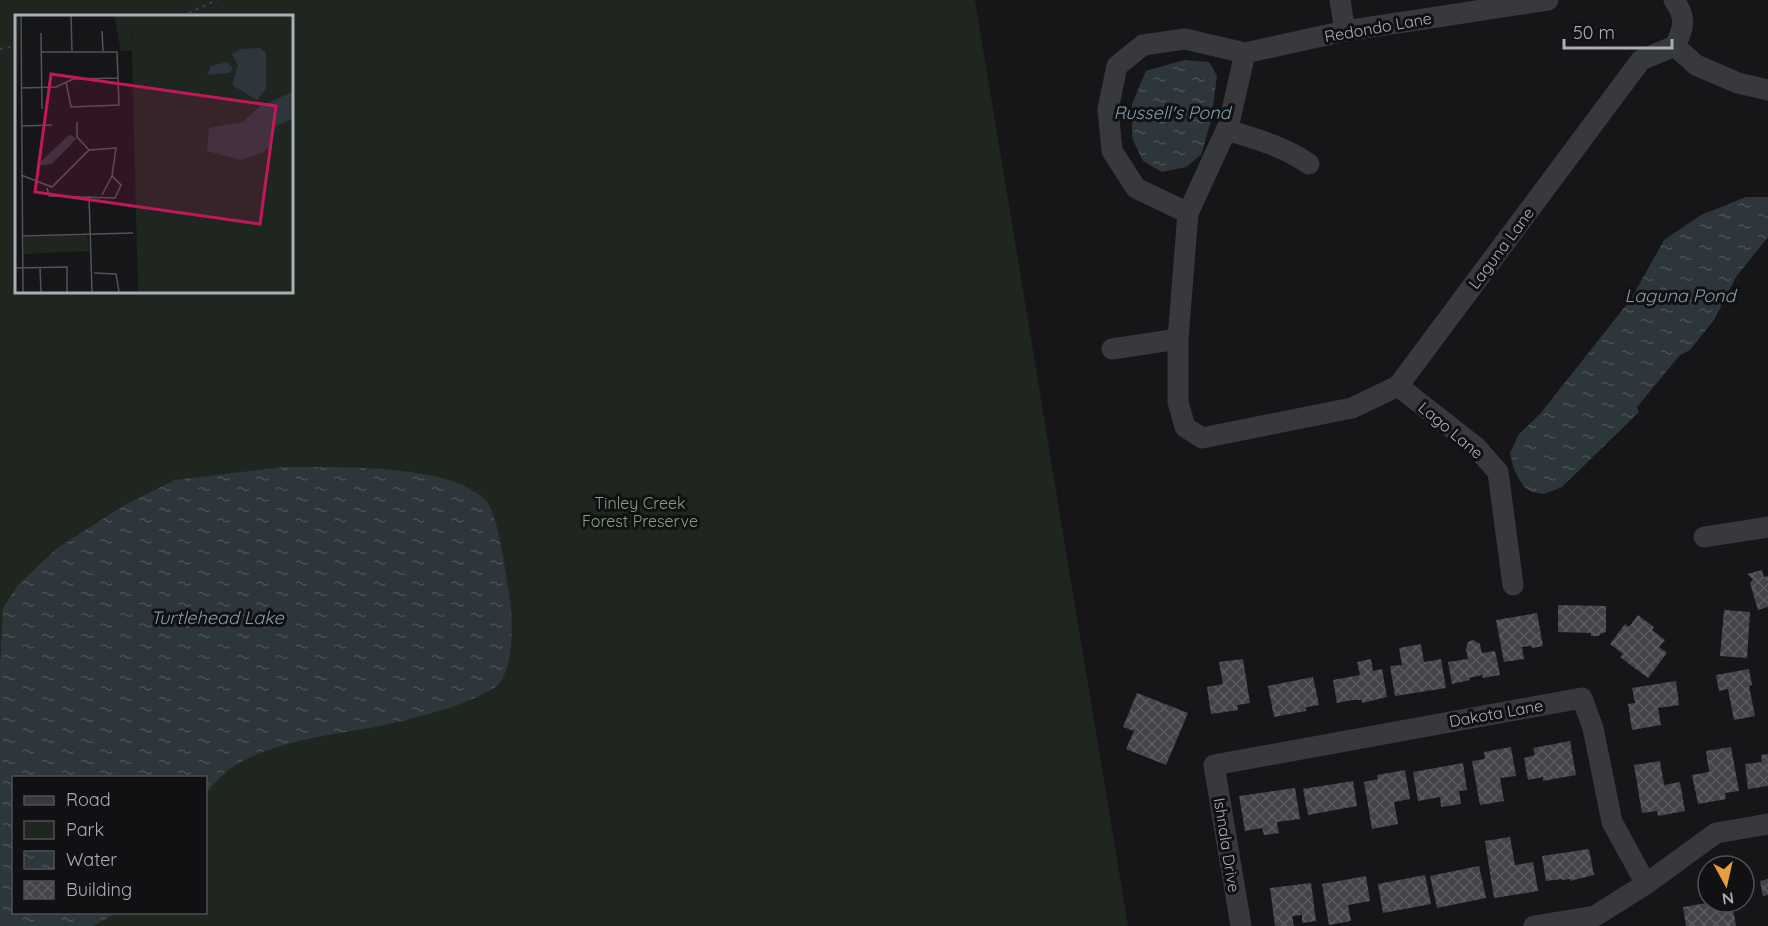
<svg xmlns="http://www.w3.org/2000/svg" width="1768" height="926" font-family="Quicksand,sans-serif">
  <defs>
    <pattern id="water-ripples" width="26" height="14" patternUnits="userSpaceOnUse" patternTransform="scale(1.5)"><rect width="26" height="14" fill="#2d363b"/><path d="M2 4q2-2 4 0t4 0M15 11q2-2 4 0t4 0" fill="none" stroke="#495155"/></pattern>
    <pattern id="building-cross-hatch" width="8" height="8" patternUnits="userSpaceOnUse" patternTransform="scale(1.5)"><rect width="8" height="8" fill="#434448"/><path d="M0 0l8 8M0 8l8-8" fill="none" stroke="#5b5c60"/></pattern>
  </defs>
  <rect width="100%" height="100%" fill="#161618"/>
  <path fill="#1e261f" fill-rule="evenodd" d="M0 0H975L1128 926H0ZM16 16H291V291H16ZM14 778H206V912H14Z"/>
  <path fill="url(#water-ripples)" d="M1184 60 1209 62 1217 76 1211 121 1201 155 1186 167 1162 172 1143 161 1132 138V104L1146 71Z
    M1746 197H1768V237L1736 277 1714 320 1690 350 1680 355 1637 407 1639 412 1562 487 1544 494 1532 492 1524 487 1514 470 1510 453 1519 434 1540 414 1631 299 1664 240 1701 215Z
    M284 467C333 467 453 463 486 501 499 517 505 571 509 593 513 617 515 665 498 685 491 692 459 705 449 708 423 716 396 723 369 728 328 735 276 742 239 763 225 771 215 782 206 794V778H14V912L116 913 93 926H0V665L3 608 18 585 56 549 123 506 175 480Z"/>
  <path fill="url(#building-cross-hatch)" d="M1762 570 1764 577 1768 576V607L1758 610 1750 583 1753 579 1747 574Z
    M1558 605 1606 606V632L1600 634 1599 636H1591V633L1558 632Z
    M1724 610 1750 612 1747 658 1720 656Z
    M1537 613 1543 646 1532 648 1531 646 1522 647 1524 659 1504 662 1496 620Z
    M1638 615 1654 627 1652 630 1665 640 1659 647 1667 653 1648 678 1620 657 1623 654 1610 644 1625 624 1629 627Z
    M1473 640 1480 644 1482 653 1495 651 1500 675 1483 678 1482 675 1469 678 1470 680 1452 684 1448 662 1468 659 1466 649 1468 642Z
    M1421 644 1424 662 1441 659 1446 688 1395 696 1390 666 1402 665 1399 648Z
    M1243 659 1250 703 1237 705 1238 710 1211 714 1207 687 1223 684 1219 662Z
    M1371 659 1373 671 1382 669 1387 697 1362 703V700H1352L1337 703 1333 680 1360 675 1357 662Z
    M1749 669 1752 685 1749 686 1755 716 1734 720 1728 689 1719 691 1716 675Z
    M1313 677 1319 705 1306 707V711L1274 717 1268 686Z
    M1676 681 1679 705 1658 708 1661 725 1632 730 1628 704 1635 703 1632 688Z
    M1137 693 1188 713 1166 765 1126 749 1134 731 1123 727Z
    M1570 741 1576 775 1543 781V777L1528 780 1524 758 1535 755 1533 748Z
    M1511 747 1516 776 1500 778 1504 801 1480 805 1472 761 1485 759 1484 752Z
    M1731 747 1739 791 1725 793 1726 799 1698 804 1692 775 1709 772 1706 751Z
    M1768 754V786L1748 789 1745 764 1762 762 1761 755Z
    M1660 761 1664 785 1680 782 1685 811 1658 816 1657 811 1642 813 1634 765Z
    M1463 763 1467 790 1459 791 1461 804 1441 807 1440 797 1418 801 1413 772Z
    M1405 770 1410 799 1394 802 1398 824 1372 829 1364 782 1378 779 1377 775Z
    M1353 781 1357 806 1308 815 1303 789Z
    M1295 788 1300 819 1277 822 1279 833 1264 835 1262 828 1245 831 1239 796Z
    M1510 837 1515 865 1533 862 1538 891 1494 898 1485 841Z
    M1589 849 1594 875 1570 881V879L1562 880V879L1546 881 1542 856Z
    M1479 866 1486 898 1437 908 1430 876Z
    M1425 875 1431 904 1383 913 1378 884Z
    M1366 876 1370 901 1348 905 1351 921 1329 925 1322 884Z
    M1768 879V895L1763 896 1760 881Z
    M1311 883 1316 921 1302 923V915L1292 916 1294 926H1275L1270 888Z
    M1713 902H1732L1736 926H1686L1683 907Z"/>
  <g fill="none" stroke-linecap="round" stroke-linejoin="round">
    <path stroke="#3d4044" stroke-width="2" stroke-dasharray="3 4.5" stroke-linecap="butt" d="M182 16 217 0
      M0 49 16 46"/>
    <path stroke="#37393d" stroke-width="21" d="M1340 0 1345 31
      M1548 0 1345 31 1245 53 1185 39 1143 45 1117 66 1108 109 1112 151 1136 188 1188 213 1178 339V402L1185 427 1202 438 1352 408 1398 386 1641 60 1675 46 1696 65 1738 83 1768 90
      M1674 0C1687 19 1684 27 1675 46
      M1227 130C1256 139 1283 146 1309 164
      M1188 213 1229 124 1245 53
      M1112 349 1178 339
      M1398 386 1476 447 1498 472 1513 585
      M1704 537 1768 527
      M1241 926 1214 765 1582 698 1593 728 1612 822 1646 884
      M1534 926 1595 916 1646 884 1716 833 1768 824"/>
  </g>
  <g text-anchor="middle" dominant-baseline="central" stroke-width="6" stroke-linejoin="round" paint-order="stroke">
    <g font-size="16" fill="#a9afb7" stroke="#111113">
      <text transform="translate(1378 27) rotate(-10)">Redondo Lane</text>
      <text transform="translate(1501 248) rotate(-53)">Laguna Lane</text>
      <text transform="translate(1451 430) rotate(40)">Lago Lane</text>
      <text transform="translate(1496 713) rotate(-10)">Dakota Lane</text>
      <text transform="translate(1227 845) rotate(81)">Ishnala Drive</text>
    </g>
    <g font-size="16" fill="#82a181" stroke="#111113">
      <text x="640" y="503">Tinley Creek<tspan x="640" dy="18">Forest Preserve</tspan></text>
    </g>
    <g font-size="18" font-style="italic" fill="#829fb1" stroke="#111113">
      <text x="1172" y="112">Russell's Pond</text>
      <text x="1680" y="295">Laguna Pond</text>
      <text x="217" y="617">Turtlehead Lake</text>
    </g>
  </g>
  <g transform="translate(15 15)">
    <rect width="278" height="278" fill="#161618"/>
    <path d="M99 0H116L117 36H106ZM72 220 75 236 9 239V222Z" fill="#1e261f"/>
    <path d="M0 0 4 1 2 84H0ZM116 0H277V277H123Z" fill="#1e261f"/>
    <path d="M226 34 245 33 251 38V73L242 85 217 70 223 50 217 39ZM212 47 218 53 215 58 192 60 196 51ZM277 77V104L261 111 255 131 247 138 226 145 192 136 194 113 228 107 244 92ZM55 119 61 124 37 149 21 151Z" fill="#2d363b"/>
    <path fill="none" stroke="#515358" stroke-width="1.5" d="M6 0 8 277M56 0 57 36M87 16 88 36M26 18 27 94M26 37H102L104 90 56 92 51 67M6 73 41 72 58 64 103 63M62 107V122L74 135M6 111 37 110M6 160 37 172 74 135 101 133 97 161 106 170 100 183 34 181 32 173M87 180 97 161M74 181 77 277M7 221 118 218M0 253 52 252V277M25 253 26 277M79 258 101 259 104 277"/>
    <path fill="#c2185b" fill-opacity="0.15" stroke="#c2185b" stroke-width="3" d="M36 59 261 91 245 209 20 177Z"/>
    <rect width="278" height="278" fill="none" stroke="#a9afb7" stroke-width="3"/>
  </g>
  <rect x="12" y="776" width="195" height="138" fill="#111113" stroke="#4e5055" stroke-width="1.5"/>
  <rect x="24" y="796" width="30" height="9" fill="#37393d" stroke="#4e5055" stroke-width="1.5"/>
  <text x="66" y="806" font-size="18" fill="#a9afb7">Road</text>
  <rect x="24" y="821" width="30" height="18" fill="#1e261f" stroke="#4e5055" stroke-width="1.5"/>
  <text x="66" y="836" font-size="18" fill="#a9afb7">Park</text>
  <rect x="24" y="851" width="30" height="18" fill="url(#water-ripples)" stroke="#4e5055" stroke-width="1.5"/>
  <text x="66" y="866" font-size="18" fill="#a9afb7">Water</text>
  <rect x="24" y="881" width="30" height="18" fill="url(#building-cross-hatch)" stroke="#4e5055" stroke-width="1.5"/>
  <text x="66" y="896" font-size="18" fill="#a9afb7">Building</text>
  <g transform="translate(1726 884) rotate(172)"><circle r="28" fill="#111113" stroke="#4e5055" stroke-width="1.5"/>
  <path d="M0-4.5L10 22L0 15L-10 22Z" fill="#e99e3d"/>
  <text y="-9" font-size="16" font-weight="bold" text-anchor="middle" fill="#a9afb7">N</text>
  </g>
  <path d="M1564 39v9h108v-9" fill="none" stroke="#a9afb7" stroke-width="3"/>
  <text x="1573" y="39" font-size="18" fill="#a9afb7" stroke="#111113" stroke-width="4.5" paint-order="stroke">50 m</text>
</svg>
